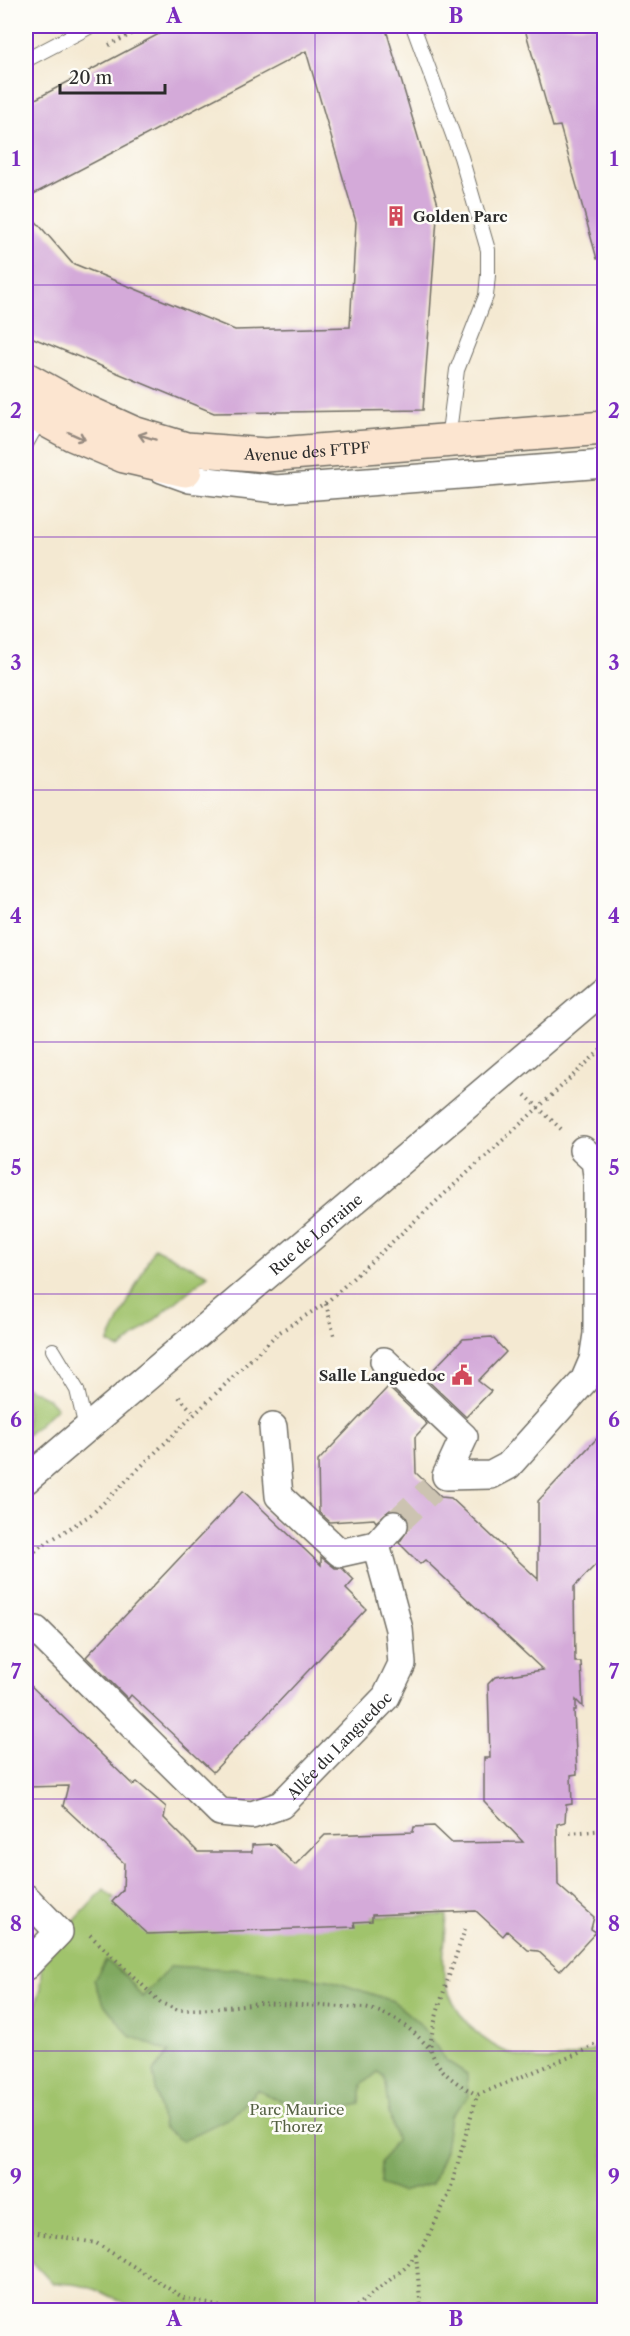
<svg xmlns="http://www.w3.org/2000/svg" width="630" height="2336" font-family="'Libre Caslon Text',serif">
  <rect width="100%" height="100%" fill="#fdfcf7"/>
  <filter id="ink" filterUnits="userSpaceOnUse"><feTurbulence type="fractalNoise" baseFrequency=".0167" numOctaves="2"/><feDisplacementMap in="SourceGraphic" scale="12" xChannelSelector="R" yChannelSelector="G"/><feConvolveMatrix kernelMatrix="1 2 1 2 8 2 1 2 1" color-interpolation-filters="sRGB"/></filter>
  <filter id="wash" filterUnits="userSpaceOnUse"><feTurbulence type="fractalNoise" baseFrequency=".008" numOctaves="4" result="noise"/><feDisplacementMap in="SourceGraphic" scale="24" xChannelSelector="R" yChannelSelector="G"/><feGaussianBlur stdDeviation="1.35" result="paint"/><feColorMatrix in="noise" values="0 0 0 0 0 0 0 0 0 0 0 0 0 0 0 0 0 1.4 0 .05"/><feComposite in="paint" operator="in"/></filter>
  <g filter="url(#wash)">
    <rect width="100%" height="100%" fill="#f4e9d2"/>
    <path fill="#a0c36c" stroke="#66774c" stroke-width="1.5" d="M154 1248 208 1275 120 1349 108 1343Z
      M26 1387 48 1398 57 1408 26 1436Z
      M104 1889 126 1909 362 1917 447 1915C446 1937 441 1957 445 1978 455 2026 500 2061 548 2060 568 2060 586 2052 604 2045V2310H133C105 2291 87 2283 52 2283L26 2255V2032L41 1989 43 1955Z"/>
    <path fill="#80a960" stroke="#566a46" stroke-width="1.5" d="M106 1960 128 1978 142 1997 171 1966 247 1970 329 1980 393 2001 419 2023 447 2061 467 2074 468 2098 450 2116 445 2150 432 2184 401 2192 380 2184 381 2162 396 2140 389 2113 384 2077 378 2072 362 2085 360 2104 324 2113 278 2100 257 2090 231 2117 182 2141 163 2128 153 2072 169 2052 130 2036 104 2004 94 1980Z"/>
    <g id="blocks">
      <path fill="#d4aad9" d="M174 26H385L438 204 423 410 214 413 26 335V210L72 263 235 330 350 327 356 222 306 51 26 198V104Z
        M524 26H604V258L597 259 560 126 553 127Z
        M492 1337 506 1352 478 1381 491 1391 466 1417 425 1378 463 1339Z
        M388 1387 427 1424 415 1437 416 1473 441 1497 451 1498 538 1579V1501L604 1431V1556L574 1587 575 1662H581L583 1707 576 1700V1710H574L577 1774 571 1775 572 1804 566 1805 565 1822 557 1824 558 1885 594 1917 591 1929 596 1932 560 1971 538 1951 528 1950 507 1931 503 1936 476 1911 372 1915V1921L354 1922 355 1927 147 1934 112 1902 123 1890 124 1863 63 1806 68 1786 26 1787V1681L133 1785 137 1782 166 1807 164 1818 198 1852H252V1845L274 1844 295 1865 325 1835 413 1832 414 1827 434 1826 452 1843 523 1842 484 1801V1758H490L488 1684 495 1677 543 1670 425 1560 420 1564 399 1543 409 1528V1520L404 1513 397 1510H390L376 1522 374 1519 330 1522 319 1512 318 1461Z
        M243 1491 321 1565V1557L335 1568H342L354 1580 346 1589 366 1609 213 1772 131 1695 128 1699 86 1657Z"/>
    </g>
  </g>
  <g filter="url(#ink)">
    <use href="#blocks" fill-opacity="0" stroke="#716e65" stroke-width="1.5"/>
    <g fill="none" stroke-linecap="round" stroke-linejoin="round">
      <path stroke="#ccc3b1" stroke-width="27" stroke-dasharray="27 14" stroke-linecap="butt" d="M394 1525 432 1489"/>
      <g stroke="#716e65" stroke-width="16">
        <path id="lane" d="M413 26 461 157 488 250V275L486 296 457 370 448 440
          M26 60 91 26
          M26 444 41 417
          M53 1350 77 1390 86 1428"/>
      </g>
      <g stroke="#716e65" stroke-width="30">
        <g id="street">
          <path d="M162 469 190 479 276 489 604 464"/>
          <path d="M384 1361 464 1437 446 1476 491 1475 508 1466 584 1381 593 1360 597 1334V1175L595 1161 583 1150"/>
          <path id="s1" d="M26 1480 604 989"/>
          <path d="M376 1545 394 1525"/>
          <path id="s2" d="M36 1630 220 1812 252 1815 281 1805 386 1697 402 1664 399 1629 376 1545 340 1553 279 1496 273 1427"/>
          <path d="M26 1898 59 1932 26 1966"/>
        </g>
      </g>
      <g stroke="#716e65" stroke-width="36">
        <g id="secondary">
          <path id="s3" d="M26 379 80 409 133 433 186 449 266 455 604 428"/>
          <path d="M26 409 72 434 124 456 185 470"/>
        </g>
      </g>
      <path stroke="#716e65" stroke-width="4" stroke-dasharray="1.5 4.5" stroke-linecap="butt" d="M109 45 148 26
        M525 1095 561 1129
        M326 1304 334 1335
        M179 1397 195 1414
        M26 1559 40 1547 92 1514 278 1333 326 1303 604 1047
        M570 1833 604 1830
        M465 1929C459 1949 426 2035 431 2050 438 2073 458 2084 477 2095
        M90 1935 161 2003 178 2010 211 2009 258 2003 364 2008C392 2013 411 2028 430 2049
        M26 2231 96 2243 184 2298 233 2310
        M416 2255 421 2310
        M352 2310 406 2267 425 2243 449 2194 477 2095 577 2054 604 2040"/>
      <use href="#lane" stroke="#fff" stroke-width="14"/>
      <use href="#street" stroke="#fff" stroke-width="27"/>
      <use href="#secondary" stroke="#fce5d0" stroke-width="33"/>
    </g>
    <defs><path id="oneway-shaft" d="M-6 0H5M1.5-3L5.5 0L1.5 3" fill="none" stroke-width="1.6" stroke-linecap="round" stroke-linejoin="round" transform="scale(1.5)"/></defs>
    <g stroke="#94887e">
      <use href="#oneway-shaft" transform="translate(77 436) rotate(24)"/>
      <use href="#oneway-shaft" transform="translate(147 437) rotate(-163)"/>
    </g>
  </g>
  <path fill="none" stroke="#7b2cbf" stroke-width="1.5" stroke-opacity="0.55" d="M315 26V2310M26 285H604M26 537H604M26 790H604M26 1042H604M26 1294H604M26 1546H604M26 1799H604M26 2051H604"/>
  <defs>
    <g id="building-bare" transform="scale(1.62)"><path d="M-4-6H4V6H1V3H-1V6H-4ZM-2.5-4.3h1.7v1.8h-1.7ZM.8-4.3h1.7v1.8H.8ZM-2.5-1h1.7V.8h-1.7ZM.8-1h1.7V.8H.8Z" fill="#d1495b" stroke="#fdfcf7" stroke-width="2.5" paint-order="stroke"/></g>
    <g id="civic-bare" transform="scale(1.62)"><path d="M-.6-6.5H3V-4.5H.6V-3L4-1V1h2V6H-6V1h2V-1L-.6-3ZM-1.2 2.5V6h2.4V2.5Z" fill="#d1495b" stroke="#fdfcf7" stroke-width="2.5" paint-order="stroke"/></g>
  </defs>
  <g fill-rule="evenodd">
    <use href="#building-bare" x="396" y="216"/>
    <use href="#civic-bare" x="462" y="1375"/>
  </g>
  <g text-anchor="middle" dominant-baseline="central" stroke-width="5" stroke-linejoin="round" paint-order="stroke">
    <g font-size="15" font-weight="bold" fill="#2b2b2b" stroke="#fdfcf7" text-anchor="start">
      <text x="413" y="216">Golden Parc</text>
      <text x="445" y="1375" text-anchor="end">Salle Languedoc</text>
    </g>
    <g font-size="15" fill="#2b2b2b" stroke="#fdfcf7">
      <text stroke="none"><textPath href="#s3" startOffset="297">Avenue des FTPF</textPath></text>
      <text stroke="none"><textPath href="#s1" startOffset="380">Rue de Lorraine</textPath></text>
      <text stroke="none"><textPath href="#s2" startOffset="405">Allée du Languedoc</textPath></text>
    </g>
    <g font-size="15" fill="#546042" stroke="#fdfcf7">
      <text x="297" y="2109">Parc Maurice<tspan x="297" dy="17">Thorez</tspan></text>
    </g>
  </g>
  <rect width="630" height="2336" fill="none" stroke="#fdfcf7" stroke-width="66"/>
  <path d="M60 84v9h105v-9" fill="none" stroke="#2b2b2b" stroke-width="3"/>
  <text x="69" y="84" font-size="18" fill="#2b2b2b" stroke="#fdfcf7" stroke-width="4.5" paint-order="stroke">20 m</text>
  <rect x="33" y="33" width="564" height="2270" fill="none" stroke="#7b2cbf" stroke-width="2"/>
  <g font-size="20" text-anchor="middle" font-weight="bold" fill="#7b2cbf">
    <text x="174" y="23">A</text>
    <text x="456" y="23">B</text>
    <text x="16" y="166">1</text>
    <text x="614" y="166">1</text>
    <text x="16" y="418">2</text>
    <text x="614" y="418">2</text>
    <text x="16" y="670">3</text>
    <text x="614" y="670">3</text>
    <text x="16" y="923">4</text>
    <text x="614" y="923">4</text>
    <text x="16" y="1175">5</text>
    <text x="614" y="1175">5</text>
    <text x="16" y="1427">6</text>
    <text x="614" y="1427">6</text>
    <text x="16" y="1679">7</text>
    <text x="614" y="1679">7</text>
    <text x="16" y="1931">8</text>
    <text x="614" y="1931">8</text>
    <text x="16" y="2184">9</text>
    <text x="614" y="2184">9</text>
    <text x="174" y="2326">A</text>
    <text x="456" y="2326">B</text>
  </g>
</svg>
